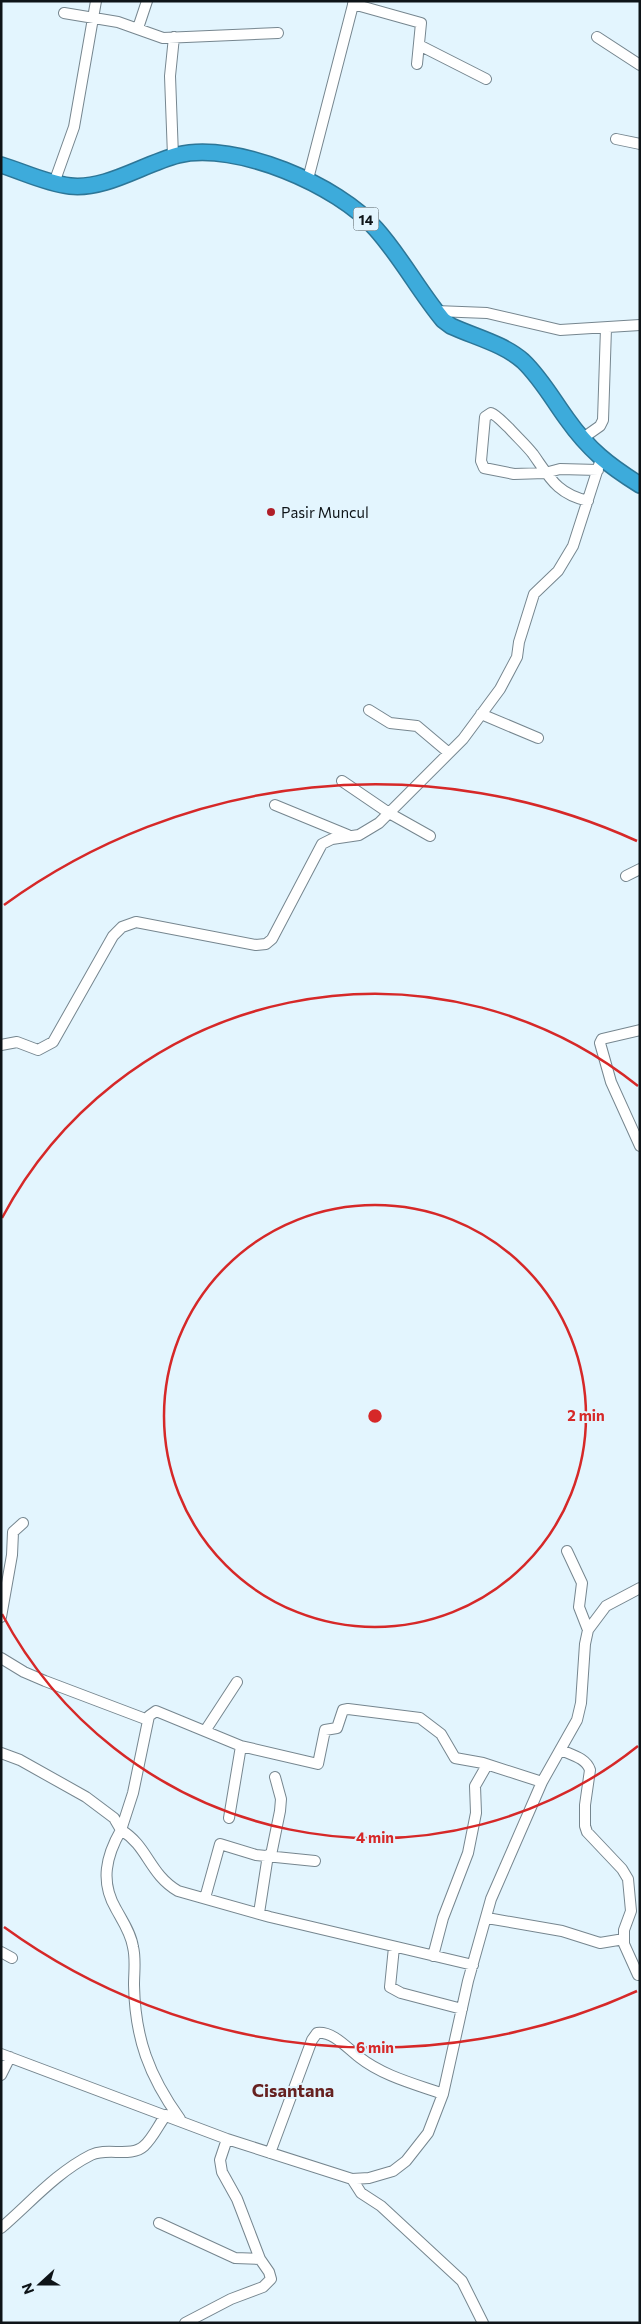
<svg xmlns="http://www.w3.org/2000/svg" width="641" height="2324" font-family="Commissioner,sans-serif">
  <rect width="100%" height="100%" fill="#e3f5fe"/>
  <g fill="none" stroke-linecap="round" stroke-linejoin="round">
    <g stroke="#76868f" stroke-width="12">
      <path id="minor" d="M353 4 421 23 417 64
        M64 13 118 22 163 38 278 33
        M138 28 147 1
        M597 37 640 65
        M419 45 486 79
        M616 139 640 144
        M173 156 170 76 174 37
        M308 179 354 1
        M54 183 74 127 96 1
        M436 311 487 313 560 330 640 325
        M583 438 600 426 603 420 606 328
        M588 501C557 494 550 478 533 454 526 445 517 437 509 428 503 423 498 416 491 413L485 417 481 461 484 468 514 474 545 473 560 469 598 470
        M369 710 390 723 417 726 449 753
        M481 714 538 738
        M342 781 389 813 430 836
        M275 805 348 835
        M626 876 640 869
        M640 1030 602 1039 600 1043 611 1082 640 1146
        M1 1045 17 1042 38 1050 53 1042 113 936 122 927 136 922 256 945 266 944 272 939 322 844 332 839 359 835 379 823 463 739 500 689 517 657 519 642 534 594 558 571 573 546 601 459
        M567 1551 582 1583 579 1607 588 1630
        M1 1617 12 1555 13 1532 23 1523
        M1 1658 24 1672 45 1681 148 1720
        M205 1731 237 1682
        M241 1746 156 1711 149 1716 133 1793 121 1830C148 1846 149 1874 178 1891L270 1917 473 1965
        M561 1750C572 1755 586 1758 590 1770L585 1805V1826L587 1832 622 1869 628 1879 631 1911 624 1930V1944L638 1975
        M1 1753 20 1760 86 1797 114 1818 121 1830C106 1856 100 1882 116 1909 122 1920 131 1933 133 1947 136 1959 134 1972 134 1985 135 2038 149 2076 180 2119
        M229 1818 241 1746 318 1764 325 1730 337 1728 343 1710 348 1709 420 1718 441 1734 455 1758 483 1763 542 1782
        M271 1855 280 1811 281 1799 275 1777
        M205 1898 220 1844 256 1855 315 1861
        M259 1913 268 1855
        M487 1918 562 1931 600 1943 624 1939
        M394 1947 390 1987 401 1993 462 2009
        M1 1952 12 1958
        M433 1956 443 1918 468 1853 476 1813 475 1786 487 1765
        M1 2054 227 2139 352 2179 369 2178 393 2171 406 2161 428 2133 443 2094 468 1981 491 1899 542 1782 577 1720 581 1703 585 1644 588 1630 606 1606 640 1588
        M1 2075 10 2057
        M270 2153 312 2040 317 2033C333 2031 347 2048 359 2057 383 2076 415 2084 443 2094
        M352 2179 361 2193 381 2206 462 2281 483 2323
        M159 2223 235 2258 260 2259
        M1 2228C30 2203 57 2172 91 2155 107 2147 131 2158 144 2146 153 2138 159 2124 166 2115
        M185 2323 231 2299 263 2287 271 2279 269 2272 260 2259 237 2199 222 2172 220 2160 227 2139"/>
    </g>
    <g stroke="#2d7697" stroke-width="18">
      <path id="highway" d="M1 165C24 172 45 183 70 186 106 190 143 164 178 155 236 141 338 185 376 229 401 257 419 291 443 320L451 326C475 337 504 344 523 361 541 378 553 400 567 419 589 450 608 465 640 485"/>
    </g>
    <use href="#minor" stroke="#fff" stroke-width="10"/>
    <use href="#highway" stroke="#3dabdb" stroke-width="15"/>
  </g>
  <g fill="none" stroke="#d62828" stroke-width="2.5">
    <circle cx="375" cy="1416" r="211"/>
    <path d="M638 1746A422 422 0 0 1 2 1614M2 1218A422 422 0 0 1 638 1086"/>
    <path d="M637 1991A632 632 0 0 1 4 1927M4 905A632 632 0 0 1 637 841"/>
  </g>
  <circle fill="#b01e28" stroke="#e3f5fe" stroke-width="2" cx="271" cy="512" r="5"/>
  <g text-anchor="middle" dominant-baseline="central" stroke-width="4" stroke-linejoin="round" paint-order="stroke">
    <rect fill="#e3f5fe" stroke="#4e585d" stroke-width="1" x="353.5" y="207.5" width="25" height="23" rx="4"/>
    <g font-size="14" font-weight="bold" fill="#0e1418">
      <text x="366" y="219">14</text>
    </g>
    <g font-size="15" fill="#0e1418" stroke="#e3f5fe" text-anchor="start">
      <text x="281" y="512">Pasir Muncul</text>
    </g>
    <g font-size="18" font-weight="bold" fill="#662120" stroke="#e3f5fe">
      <text x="293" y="2090">Cisantana</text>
    </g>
  </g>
  <circle cx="375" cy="1416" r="8" fill="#d62828" stroke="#e3f5fe" stroke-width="2.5"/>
  <g font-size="15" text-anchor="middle" font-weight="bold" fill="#d62828" stroke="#e3f5fe" stroke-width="4" stroke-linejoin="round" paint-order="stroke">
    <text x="586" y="1421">2 min</text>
    <text x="375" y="1843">4 min</text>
    <text x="375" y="2053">6 min</text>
  </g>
  <rect width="641" height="2324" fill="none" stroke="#0e1418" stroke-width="5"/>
  <g transform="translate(40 2284) rotate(249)" stroke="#e3f5fe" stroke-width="4" paint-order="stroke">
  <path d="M0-4L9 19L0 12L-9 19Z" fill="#0e1418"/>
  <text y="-8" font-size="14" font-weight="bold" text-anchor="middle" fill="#0e1418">N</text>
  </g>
</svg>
